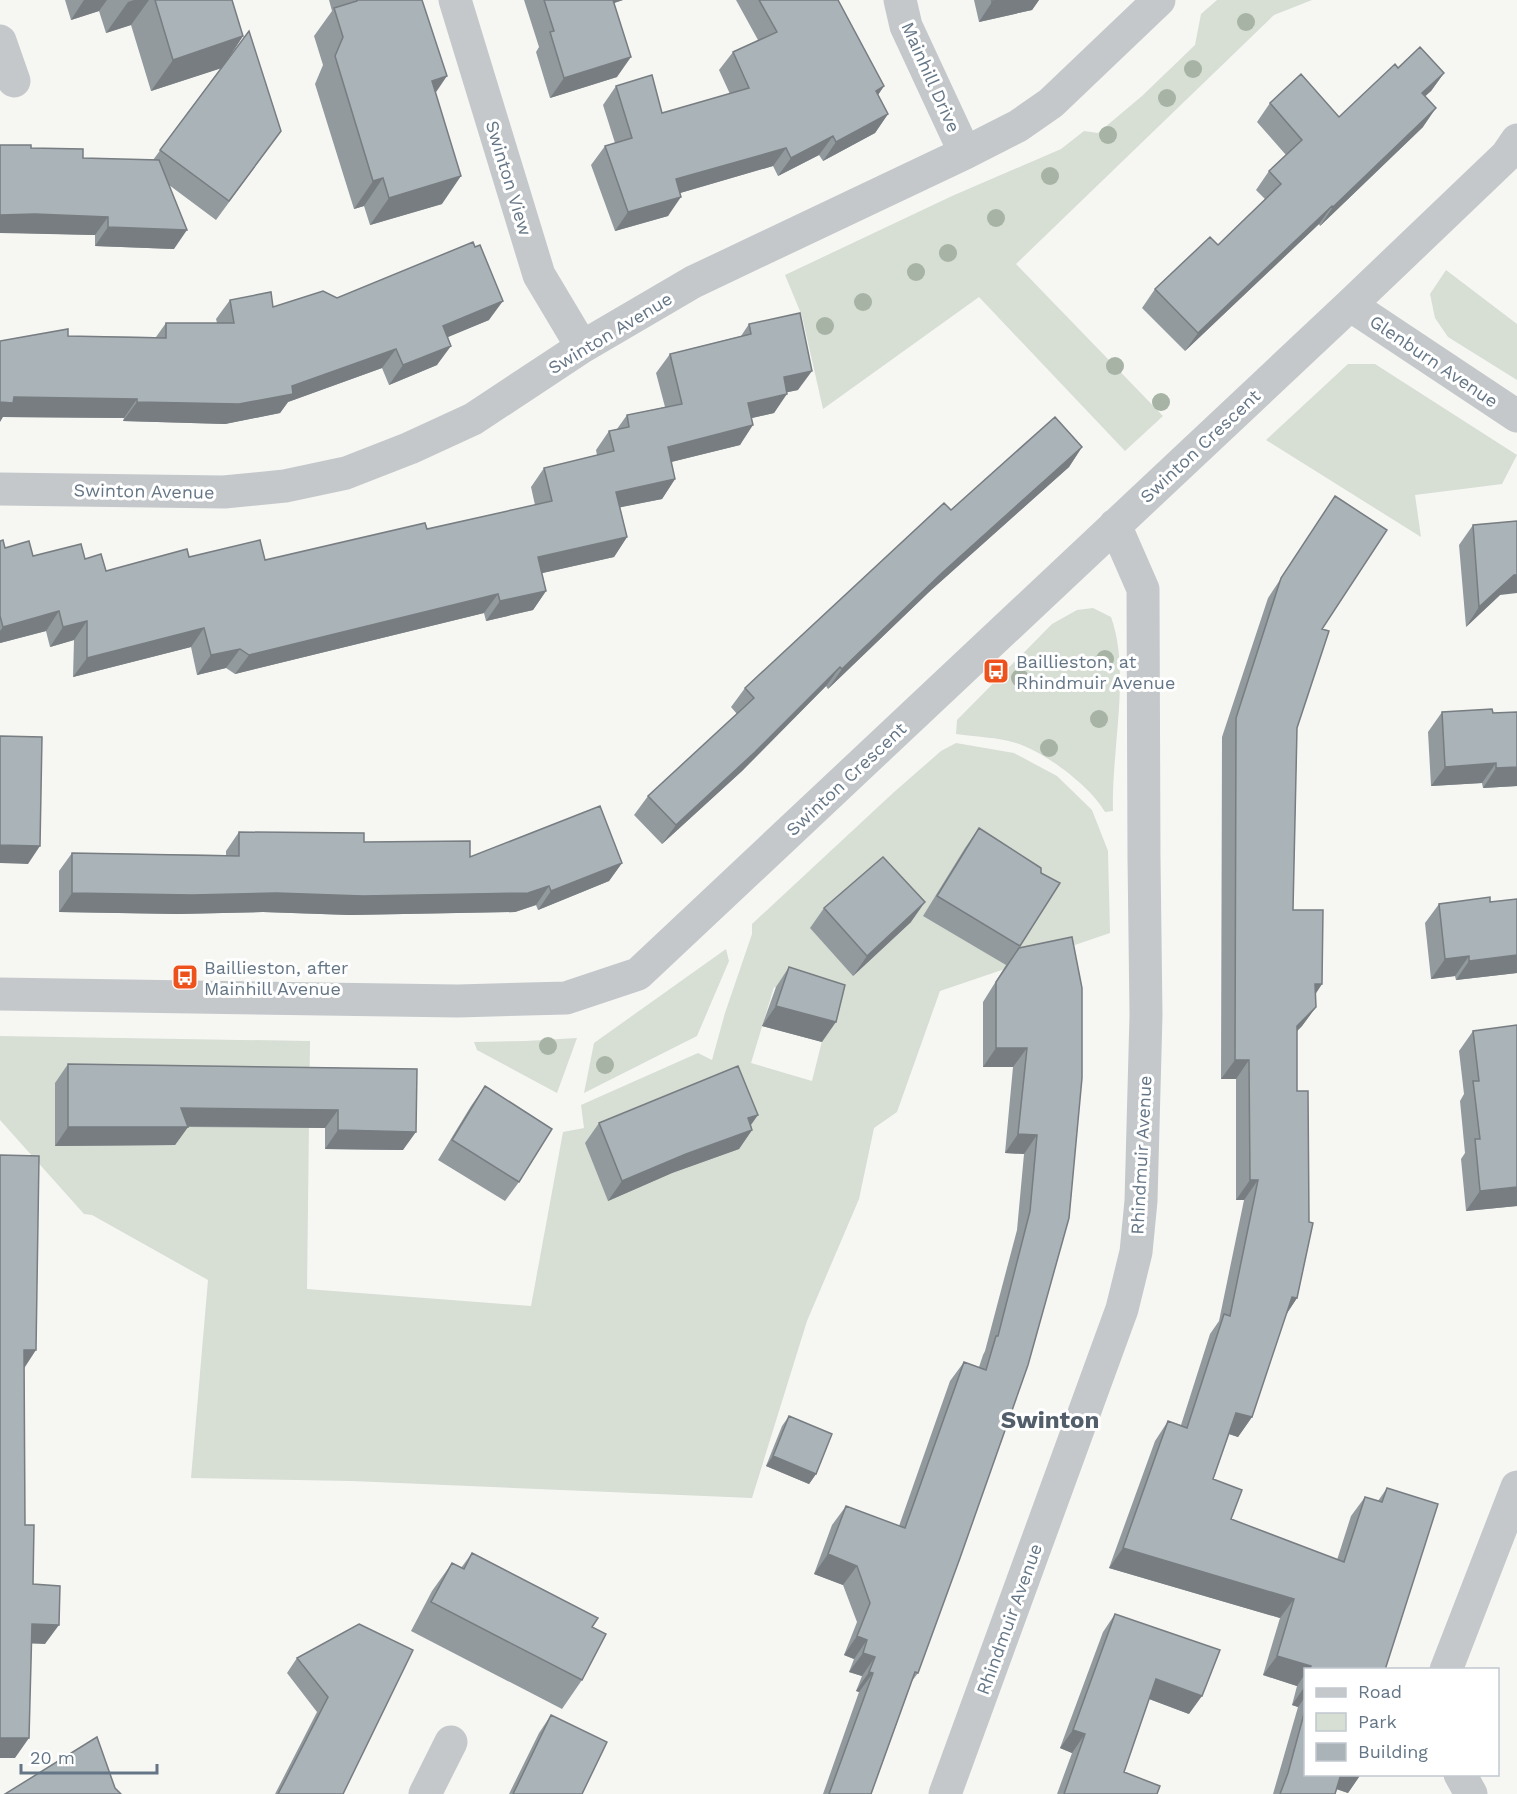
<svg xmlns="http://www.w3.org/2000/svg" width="1517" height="1794" font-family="'Work Sans',sans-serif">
  <rect width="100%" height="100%" fill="#f6f7f3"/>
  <path fill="#d7ded4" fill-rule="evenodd" d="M1217 0H1312L1274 15 1016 264 1163 416 1125 451 979 297 823 409 802 316 785 275 952 196 1061 149 1084 131 1098 133 1142 96 1195 45 1201 14Z
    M1446 270 1517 324V380L1448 337 1435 318 1430 294Z
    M1348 364H1375L1517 455 1502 484 1415 495 1421 537 1266 440Z
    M1093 608 1111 617C1131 672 1111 751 1113 811L1105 812C1090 786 1045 752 1016 743 997 737 975 737 956 734L957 720 1052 624 1077 610Z
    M956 743 1014 753 1057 776 1092 810 1108 851 1110 933 940 991 897 1112 874 1128 859 1199 807 1321 752 1498 352 1481 191 1478 208 1280 92 1215 84 1214 0 1120V1036L310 1041 307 1289 531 1306 563 1132 584 1128 581 1105 698 1053 712 1060 725 1013 752 934V924L893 793 941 751ZM774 987 831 1005 812 1081 751 1063ZM734 1138 738 1149 672 1173Z
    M726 949 729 961 697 1036 584 1093 594 1043Z
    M577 1038 557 1093 477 1050 474 1042 526 1041Z"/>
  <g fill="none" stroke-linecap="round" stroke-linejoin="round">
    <path stroke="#c4c8cb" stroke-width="33" d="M455 0 539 275 582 347
      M900 0 906 26 965 153
      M0 41 14 81
      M1350 305 1517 416
      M0 489 224 492 285 486 346 473 410 448 473 419 582 347 693 282 965 153 1018 126 1051 103 1159 0
      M0 994 458 1001 566 998 638 974 1350 305 1506 156 1517 140
      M1446 1670 1517 1487
      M1460 1774 1471 1794
      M425 1794 451 1742
      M945 1794 1122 1309 1136 1252 1141 1201 1146 1015 1144 858 1143 589 1115 525"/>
  </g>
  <g fill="#a7b3a4">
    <circle cx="1246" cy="22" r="9"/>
    <circle cx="1193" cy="69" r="9"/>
    <circle cx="1167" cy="98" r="9"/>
    <circle cx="1108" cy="135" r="9"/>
    <circle cx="1050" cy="176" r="9"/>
    <circle cx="996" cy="218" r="9"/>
    <circle cx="948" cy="253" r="9"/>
    <circle cx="916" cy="272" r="9"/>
    <circle cx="863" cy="302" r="9"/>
    <circle cx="825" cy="326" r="9"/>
    <circle cx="1115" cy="366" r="9"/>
    <circle cx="1161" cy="402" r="9"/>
    <circle cx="1105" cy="659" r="9"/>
    <circle cx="1020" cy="678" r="9"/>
    <circle cx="1099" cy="719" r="9"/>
    <circle cx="1049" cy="748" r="9"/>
    <circle cx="548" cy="1046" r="9"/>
    <circle cx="605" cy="1065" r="9"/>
  </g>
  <path fill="#929a9e" d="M65 0H232L243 36 228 59 268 149 216 220 169 185 174 249 95 246V235L21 233 31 148 83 158 153 160 221 68 151 91 131 25 106 33 99 11 71 20Z
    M329 0H422L436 93 442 204 370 225 364 206 354 209 315 84 323 65 314 36 332 11Z
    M524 0H623L614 3 617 77 550 98 536 52 539 47Z
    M736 0H838L884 86 878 95 888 114 875 133 823 161 819 155 778 176 773 166 680 193 668 216 615 231 591 165 605 146 615 143 603 105 616 86 662 113 730 94 719 70 733 52 758 40Z
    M974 0H1039L1032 10 979 22Z
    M1398 68 1444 73 1431 91 1425 96 1423 127 1320 226 1319 224 1185 351 1142 308 1155 289 1218 245 1265 199 1256 190 1269 171 1286 155 1257 122 1270 103 1339 117Z
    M337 298 489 320 447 337 437 365 389 385 382 368 288 402 280 413 225 424 123 421 124 418 3 417 0 341 68 336 156 337 166 323H217L216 319 230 300 273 307Z
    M749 324 798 390 787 392 774 413 752 418 740 445 671 462 675 479 662 499 620 507 627 537 614 557 542 573 546 591 533 610 486 621 484 613 235 674 226 668 197 675 191 647 73 677 74 640 50 647 46 631 0 643V541L5 548 33 556 85 559 106 571 189 557 265 560 427 529 535 505 531 487 544 468 597 455 596 450 609 431 617 429 627 415 665 407 656 373 670 354 741 336Z
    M1082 447 1069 467 929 592 828 689 826 686 742 771 662 844 634 815 648 796 737 714 731 707 745 688 951 510Z
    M1335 496 1322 629 1297 728 1293 910 1322 984 1315 994 1316 1007 1302 1026 1297 1031V1298L1286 1314 1252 1417 1238 1437 1229 1434 1213 1479 1231 1519 1337 1560 1351 1516 1365 1497 1378 1501 1387 1488 1385 1670H1305V1774H1361L1348 1793 1337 1789 1335 1794H1273L1298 1707 1292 1705 1297 1686 1263 1675 1280 1618 1109 1568 1155 1441 1168 1421 1181 1425 1210 1334 1219 1321 1244 1200H1236V1079H1221L1222 737 1268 598Z
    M1473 525 1500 595 1466 627 1459 545Z
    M1442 712 1493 713 1517 712V786L1483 788 1482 783 1431 786 1428 732Z
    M979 828 1041 873 1060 883 1019 948 1082 1078 918 1673 912 1681 871 1794H823L859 1692 856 1691 862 1676 849 1672 854 1659 844 1655 857 1622 843 1585 814 1574 832 1525 846 1506 899 1526 950 1381 964 1362 979 1367 983 1355 985 1351 1017 1230 1024 1154 1005 1153 1013 1067H983V1002L1006 965 923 916 965 848Z
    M239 832 364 842 470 857 622 863 609 881 538 910 536 905 515 912 350 915 263 912 178 914 59 912V871L72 853 226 855V851Z
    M1517 899V973L1456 980 1455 976 1431 979 1425 923 1439 904 1490 902Z
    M824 908 911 922 853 976 810 928Z
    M789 967 822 1042 762 1026 776 987Z
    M1473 1031 1517 1206 1466 1211 1461 1159 1465 1153 1460 1101 1464 1094 1459 1051Z
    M68 1064 417 1069 403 1150 325 1149V1128L188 1127 175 1145 55 1146V1083Z
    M485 1086 519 1182 505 1201 438 1160 471 1106Z
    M599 1123 751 1125 752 1130 739 1149 672 1173 608 1201 585 1143Z
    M789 1416 816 1474 809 1484 766 1466 782 1426Z
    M472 1553 582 1680 562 1709 411 1631 432 1591 452 1563 461 1568Z
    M1115 1614 1189 1714 1149 1699 1124 1772 1157 1794H1057L1072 1753 1060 1748 1103 1632Z
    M359 1624 343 1794H275L317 1712 287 1673 297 1658Z
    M551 1715 582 1794H509L539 1733Z"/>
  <path fill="#777d81" d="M84 0H107L99 11 71 20Z
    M134 0H149L131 25 106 33 128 2Z
    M602 0H623L596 9Z
    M1003 0H1039L1032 10 979 22 992 2Z
    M243 36 222 68 151 91 173 60Z
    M631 57 617 77 550 98 564 78Z
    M1444 73 1431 91 1409 111 1422 93Z
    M447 76 428 104 432 81Z
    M884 86 871 105 876 91Z
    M1436 108 1423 127 1320 226 1333 207Z
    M888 114 875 133 823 161 836 142Z
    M833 136 819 155 778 176 791 158Z
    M786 148 773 166 663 198 676 179Z
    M461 176 442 204 370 225 389 198Z
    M383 178 364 206 354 209 373 181Z
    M681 197 668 216 615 231 628 212Z
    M1332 206 1319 224 1185 351 1198 333Z
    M35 214 108 217 95 235 0 233V215Z
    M108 227 187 230 174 249 95 246Z
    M503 301 489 320 429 345 443 326Z
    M451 346 437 365 389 385 403 365Z
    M396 349 382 368 288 402 280 413 225 424 123 421 137 402 292 386Z
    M812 371 798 390 770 396 784 377Z
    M787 394 774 413 734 422 748 403Z
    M14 397 137 399 124 418 3 417 0 422V402Z
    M753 425 740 445 655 466 668 447Z
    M1082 447 1069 467 929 592 828 689 842 669 943 572Z
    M675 479 662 499 602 511 616 492Z
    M627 537 614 557 525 577 538 557Z
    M1514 575H1517V593L1500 595 1466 627 1479 607Z
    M546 591 533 610 486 621 500 601Z
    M498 594 484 613 235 674 249 655Z
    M59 611 46 631 0 643V631L3 627Z
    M87 621 74 640 50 647 63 627Z
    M204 628 191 647 73 677 87 658Z
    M240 649 226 668 197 675 211 655Z
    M840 667 826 686 742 771 662 844 676 825Z
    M1496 763 1482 783 1431 786 1445 767Z
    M1517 767V786L1483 788 1496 768Z
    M0 845 40 846 28 864 0 863Z
    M622 863 609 881 538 910 551 891Z
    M549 886 536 905 515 912 350 915 263 912 178 914 59 912 72 893Z
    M925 902 911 922 853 976 867 956Z
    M1517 955V973L1456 980 1469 961Z
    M1469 956 1455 976 1431 979 1445 959Z
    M1315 984H1322L1309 1004Z
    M776 1006 836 1022 822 1042 762 1026Z
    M1316 1007 1302 1026 1283 1045 1297 1026Z
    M996 1048H1027L1013 1067H983Z
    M1235 1060H1249L1236 1079H1221Z
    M181 1108 338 1110 325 1128 168 1126Z
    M758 1115 746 1132 752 1130 739 1149 672 1173 608 1201 622 1181 748 1118Z
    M68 1127H188L175 1145 55 1146Z
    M338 1130 416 1132 403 1150 325 1149Z
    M1018 1134 1037 1135 1024 1154 1005 1153Z
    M1250 1180H1258L1244 1200H1236Z
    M1517 1187V1206L1466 1211 1480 1191Z
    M1292 1297 1297 1298 1284 1318Z
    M24 1350H36L23 1370Z
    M1236 1413 1252 1417 1238 1437 1223 1432Z
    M773 1456 816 1474 809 1484 766 1466Z
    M1123 1548 1294 1599 1280 1618 1109 1568Z
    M828 1554 857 1566 843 1585 814 1574Z
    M32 1624 59 1625 45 1644 18 1643Z
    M857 1636 867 1640 854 1659 844 1655Z
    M863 1653 875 1657 862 1676 849 1672Z
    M1277 1656 1311 1666 1309 1670H1305V1674L1297 1686 1263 1675Z
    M869 1672 873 1673 859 1692 856 1691Z
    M1156 1679 1202 1696 1189 1714 1144 1697Z
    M1305 1686V1697L1298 1707 1292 1705Z
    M1073 1730 1085 1734 1072 1753 1060 1748Z
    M0 1738H29L15 1758H0Z
    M1339 1774H1361L1348 1793 1330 1787Z"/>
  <path fill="#aab3b8" stroke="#777d81" stroke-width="1.5" d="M155 0H232L243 36 173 60Z
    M357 0H422L447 76 432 81 461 176 389 198 383 178 373 181 335 56 343 37 334 8 357 1Z
    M544 0H613L631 57 564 78 550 32 554 31Z
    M759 0H838L884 86 876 91 888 114 836 142 833 136 791 158 786 148 676 179 681 197 628 212 605 146 632 138 616 86 652 75 662 113 749 88 733 52 777 32Z
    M992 0H1003L992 2Z
    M249 31 281 131 229 201 160 150Z
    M1420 47 1444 73 1422 93 1436 108 1333 207 1332 206 1198 333 1155 289 1210 237 1218 245 1281 184 1269 171 1302 140 1270 103 1301 74 1339 117 1395 64 1398 68Z
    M0 145H31V148L83 149V158L159 160 187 230 108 227V217L35 214 0 215Z
    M473 242 475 247 480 245 503 301 443 326 451 346 403 365 396 349 292 386 293 394 239 404 137 402V399L14 397 13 403 0 402V341L68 329V336L166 338V323H234L230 300 271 292 273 307 323 291 337 298Z
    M800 313 812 371 784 377 787 394 748 403 753 425 668 447 675 479 616 492 627 537 538 557 546 591 500 601 498 594 249 655 240 649 211 655 204 628 87 658V621L63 627 59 611 3 627 0 616V541L3 540 5 548 29 541 33 556 81 544 85 559 101 554 106 571 187 549 189 557 260 540 265 560 425 523 427 529 552 501 544 468 614 451 609 431 629 427 627 415 682 404 670 354 751 334 749 324Z
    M1055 417 1082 447 943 572 842 669 840 667 755 752 676 825 648 796 754 698 745 688 944 503 951 510Z
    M1335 496 1387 530 1322 629 1329 631 1297 728 1293 910H1323L1322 984H1315L1316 1007 1297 1026V1091H1308L1309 1222 1313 1223 1297 1298 1292 1297 1252 1417 1236 1413 1213 1479 1242 1490 1231 1519 1344 1562 1365 1497 1382 1502 1387 1488 1438 1504 1385 1670H1310L1311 1666 1277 1656 1294 1599 1123 1548 1168 1421 1187 1428 1224 1314 1230 1316 1258 1180H1250L1249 1060H1235L1236 718 1281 578Z
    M1517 521V575H1514L1479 607 1473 525Z
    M1492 709 1493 713 1517 712V767L1496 768V763L1445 767 1442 712Z
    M0 736 42 737 40 846 0 845Z
    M600 806 622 863 551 891 549 886 528 893 363 896 277 893 192 895 72 893V853L239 856V832L364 833V842L470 841V857Z
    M979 828 1041 868V873L1060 883 1020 946 937 896Z
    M883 857 925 902 867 956 824 908Z
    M1490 897V902L1517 899V955L1469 961V956L1445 959 1439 904Z
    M1072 937 1082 988V1078L1069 1218 1028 1365 960 1558 918 1673 915 1672 871 1794H829L873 1673 869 1672 875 1657 863 1653 867 1640 857 1636 870 1603 857 1566 828 1554 846 1506 905 1528 964 1362 986 1370 996 1336H998L1030 1211 1037 1135 1018 1134 1027 1048H996V982L1019 948Z
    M789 967 845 985 836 1022 776 1006Z
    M1517 1025V1187L1480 1191 1475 1139H1480L1473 1081H1479L1473 1031Z
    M68 1064 417 1069 416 1132 338 1130V1110L181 1108 188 1127H68Z
    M738 1066 758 1115 748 1118 752 1130 686 1154 622 1181 599 1123Z
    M485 1086 552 1129 519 1182 452 1140Z
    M0 1155 39 1156 36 1350H24L25 1525H34L33 1584 60 1586 59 1625 32 1624 29 1738H0Z
    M789 1416 832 1434 816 1474 773 1456Z
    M472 1553 598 1618 592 1627 606 1634 582 1680 431 1602 452 1563 464 1569Z
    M1115 1614 1220 1650 1202 1696 1156 1679 1124 1772 1160 1786 1157 1794H1064L1085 1734 1073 1730Z
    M359 1624 413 1650 343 1794H278L328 1697 297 1658Z
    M1305 1710V1774H1341L1335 1794H1280L1288 1773Z
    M551 1715 607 1742 582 1794H513Z
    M97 1737 115 1788 121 1794H5Z"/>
  <defs>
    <g id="bus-square" transform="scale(1.35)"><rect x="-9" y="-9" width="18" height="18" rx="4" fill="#ed521c" stroke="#fff"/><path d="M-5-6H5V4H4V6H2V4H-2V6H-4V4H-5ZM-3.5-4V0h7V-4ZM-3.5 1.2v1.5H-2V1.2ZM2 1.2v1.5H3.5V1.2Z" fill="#fff"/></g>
  </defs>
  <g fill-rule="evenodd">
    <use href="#bus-square" x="996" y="671"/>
    <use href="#bus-square" x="185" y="977"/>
  </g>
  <g text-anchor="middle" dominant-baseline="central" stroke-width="6" stroke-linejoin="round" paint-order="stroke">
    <g font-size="18" fill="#647686" stroke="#fff">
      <text transform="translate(931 77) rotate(66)">Mainhill Drive</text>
      <text transform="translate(509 178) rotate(73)">Swinton View</text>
      <text transform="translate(610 333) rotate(-31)">Swinton Avenue</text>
      <text transform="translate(1434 361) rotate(34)">Glenburn Avenue</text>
      <text transform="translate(1200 446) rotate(-43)">Swinton Crescent</text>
      <text transform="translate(144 491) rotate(1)">Swinton Avenue</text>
      <text transform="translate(846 779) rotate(-43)">Swinton Crescent</text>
      <text transform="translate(1141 1155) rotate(-87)">Rhindmuir Avenue</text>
      <text transform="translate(1009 1619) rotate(-70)">Rhindmuir Avenue</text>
    </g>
    <g font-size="18" fill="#647686" stroke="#fff" text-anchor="start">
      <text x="1016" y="661">Baillieston, at<tspan x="1016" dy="21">Rhindmuir Avenue</tspan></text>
      <text x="204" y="967">Baillieston, after<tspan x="204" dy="21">Mainhill Avenue</tspan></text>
    </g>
    <g font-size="24" font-weight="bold" fill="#525f6a" stroke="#fff">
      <text x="1050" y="1420">Swinton</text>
    </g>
  </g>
  <rect x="1304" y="1668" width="195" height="108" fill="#ffffff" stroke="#c1c8cf" stroke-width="1.5"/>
  <rect x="1316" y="1688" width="30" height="9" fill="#c4c8cb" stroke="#c1c8cf" stroke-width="1.5"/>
  <text x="1358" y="1698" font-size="18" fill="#647686">Road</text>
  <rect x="1316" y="1713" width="30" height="18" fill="#d7ded4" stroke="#c1c8cf" stroke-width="1.5"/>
  <text x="1358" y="1728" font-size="18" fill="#647686">Park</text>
  <rect x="1316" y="1743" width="30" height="18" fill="#aab3b8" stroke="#c1c8cf" stroke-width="1.5"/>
  <text x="1358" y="1758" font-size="18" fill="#647686">Building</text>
  <path d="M21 1764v9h136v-9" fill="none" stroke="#647686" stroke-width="3"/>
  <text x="30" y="1764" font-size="18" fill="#647686" stroke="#ffffff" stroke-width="4.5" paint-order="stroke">20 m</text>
</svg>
